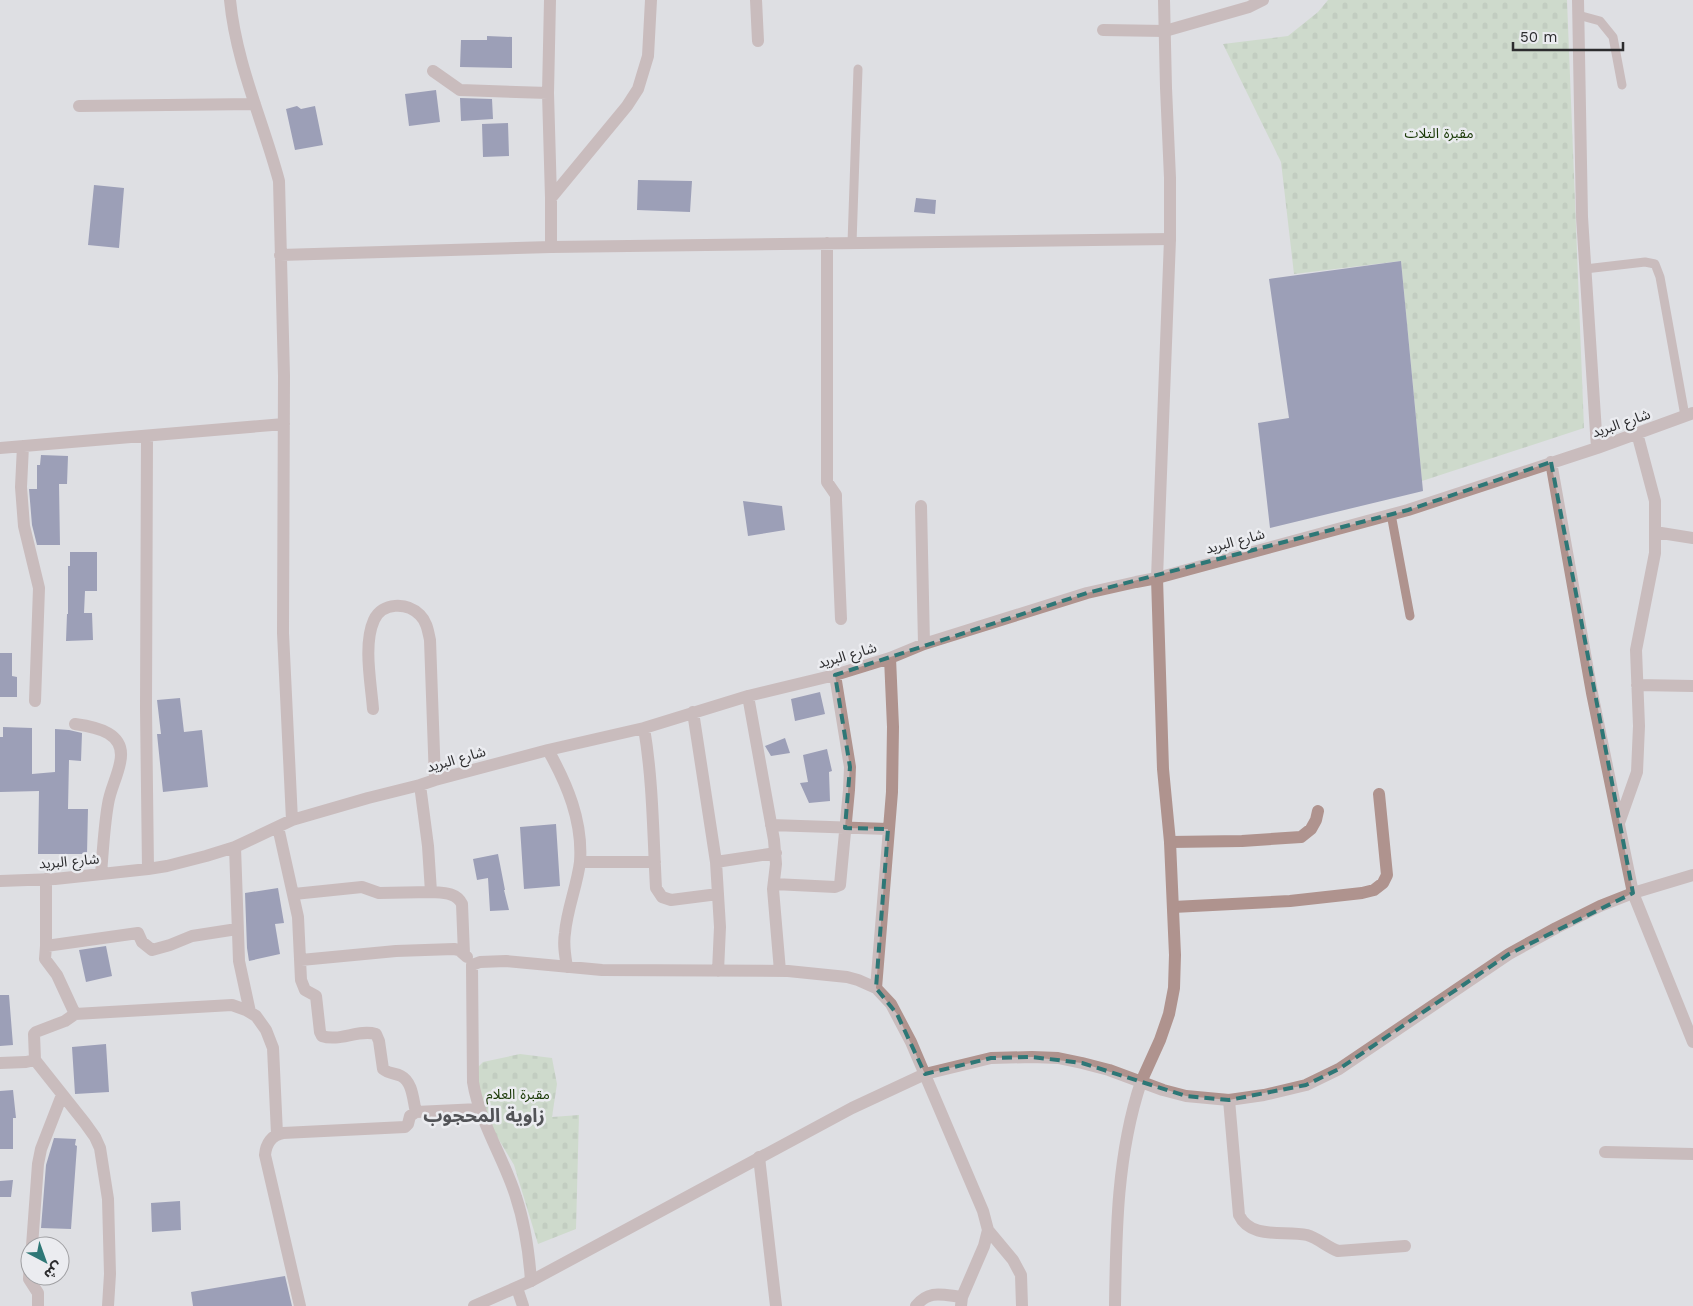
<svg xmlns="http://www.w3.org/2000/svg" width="1693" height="1306" font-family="'Work Sans','Noto Sans Arabic',sans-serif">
  <defs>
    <pattern id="cemetery-stones" width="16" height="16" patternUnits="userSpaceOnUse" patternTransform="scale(1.25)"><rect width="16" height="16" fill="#bbd6af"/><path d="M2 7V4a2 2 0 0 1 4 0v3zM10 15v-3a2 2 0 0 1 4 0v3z" fill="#a1b897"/></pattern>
  </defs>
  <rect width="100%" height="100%" fill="#dedfe3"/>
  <path fill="url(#cemetery-stones)" d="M1328 0H1567L1584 428 1422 481 1401 261 1294 274 1281 162 1223 44 1288 36 1318 12Z
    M520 1054 552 1058 557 1084 552 1117 579 1115 576 1229 538 1244 514 1165 484 1115 476 1079 478 1067 483 1062Z"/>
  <path fill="#4c5381" d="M487 36 512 37V68L460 67 461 40H487Z
    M436 90 440 122 409 126 405 94Z
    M460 98 492 99 493 119 461 121Z
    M297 106 301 109 315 106 323 145 295 150 286 109Z
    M508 123 509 156 483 157 482 124Z
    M638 180 692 181 690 212 637 210Z
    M94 185 124 188 119 248 88 245Z
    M916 198 936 200 935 214 914 212Z
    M1401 261 1423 491 1270 528 1258 423 1289 418 1269 279Z
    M41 455 68 456 67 484H59L60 545H37L32 525 29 489H37V465H40Z
    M743 501 782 506 785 530 748 536Z
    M70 552H97V591H85L84 613H92L93 640 66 641 67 614H68V566H70Z
    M0 653H12V676L17 677V697H0Z
    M820 692 825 714 795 721 791 699Z
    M180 698 184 732 202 730 208 787 163 792 157 734H161L157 700Z
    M3 727 32 728V774L55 772V729L69 730 82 733 81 761 69 760 68 809H88L87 854H38L39 791 0 792V737H3Z
    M785 738 790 753 771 756 765 746Z
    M827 749 832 771 829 772 830 801 809 803 800 783 808 782 803 755Z
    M556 824 560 886 524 889 520 827Z
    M498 854 505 890H504L509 910 490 911 488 878 477 880 473 859Z
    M278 888 284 923 275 924 280 954 249 961 247 948 245 893Z
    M106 946 112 976 86 982 79 950Z
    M0 995H9L13 1045 0 1046Z
    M106 1044 109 1092 75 1094 72 1047Z
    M13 1090 16 1118H13V1149H0V1091Z
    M54 1138 76 1139 75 1145 77 1146 71 1229 41 1228 46 1165Z
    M13 1180 11 1197H0V1181Z
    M180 1201 181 1230 152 1232 151 1203Z
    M285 1276 292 1306H193L191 1292Z"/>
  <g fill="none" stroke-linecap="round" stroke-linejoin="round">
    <path stroke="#af938e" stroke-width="9" d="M1578 15 1600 21 1613 37 1622 85
      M852 243 858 69
      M1585 269 1645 262 1655 264 1660 277 1685 416
      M1391 514 1410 616"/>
    <path stroke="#af938e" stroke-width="12" d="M230 0C236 63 263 121 279 181L284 376 283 633 292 820
      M550 0 548 93 551 198V247
      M756 0 758 41
      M1578 0 1582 217 1597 448
      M1103 30 1165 31 1249 7 1263 0
      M433 71 460 90 548 93
      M79 106 255 104
      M551 198 627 106 638 89 648 56 651 0
      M827 243V482L836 495V500L841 619
      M280 255 551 247 1170 239
      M147 436 146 708 148 869
      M23 446 21 487 24 526 39 588 35 701
      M0 448 284 424
      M1551 462 1592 693 1633 893 1693 1042
      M921 506 924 644
      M1655 532 1693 538
      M890 658 893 727 892 792 876 988 891 1004 911 1042 983 1211 988 1230 984 1246 962 1297 961 1306
      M1637 685 1693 686
      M748 696 774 840 776 864 773 889 780 971
      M373 709C371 683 363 644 374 620 382 602 407 602 420 615 427 622 428 631 430 640L435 780
      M693 712 716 862 720 927 718 971
      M75 724C97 727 127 733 120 763 117 778 110 790 108 804 104 827 103 850 101 874
      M644 728C653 781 653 835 656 888L662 897 671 900 718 894
      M548 750C567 784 583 821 580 862 577 886 567 909 565 933 563 944 565 955 567 967
      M420 785 428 846 431 892C443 893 456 892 462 904L464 954
      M1619 823 1637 772 1639 726 1636 650 1655 553V501L1637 433
      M771 825 888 829
      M278 827 298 917 301 980 305 990 316 996 320 1032 322 1036C339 1042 358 1029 376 1034L379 1041 383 1069C389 1074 395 1073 401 1076 413 1082 413 1101 416 1112
      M1170 842 1242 841 1301 837 1311 829 1316 820 1318 811
      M235 847 239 961 250 1012
      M580 862H655
      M716 862 776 853
      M0 881 55 879 148 869 167 866 206 856 235 847 292 820 368 798 420 785 435 780 548 750 644 728 748 696 835 675 890 658 924 644 1087 593 1136 582 1157 578 1408 510 1597 448 1693 413
      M774 884 835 887 840 885 849 790 850 767 835 675
      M294 894 362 887 379 893 431 892
      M1173 907 1290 901 1362 893 1374 890 1383 883 1387 875 1379 794
      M46 946 138 933 142 942 152 950 170 945 192 936 237 929
      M301 960 396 951 454 949 459 950 467 957
      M75 1014 232 1005 246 1010 256 1016 266 1030 273 1048 277 1134
      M35 1060 85 1123 95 1137 100 1148 108 1199 110 1274 108 1306
      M0 1063 26 1062 35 1060 34 1034 36 1032 65 1021 75 1014 57 975 45 959 46 946V879
      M1229 1100 1239 1215C1251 1240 1284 1230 1307 1235 1318 1238 1327 1247 1338 1251L1405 1246
      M1605 1152 1693 1154
      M759 1157 776 1306
      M988 1230 1013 1260 1021 1275 1022 1306
      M32 1246 38 1164 41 1149 62 1095
      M30 1260 29 1279 38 1293V1306
      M531 1281C529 1253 525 1224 516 1197 504 1158 480 1124 473 1082L472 965 480 962 506 961 602 970 788 971 847 977 858 980 876 988
      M517 1288 523 1306
      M300 1306 265 1155C266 1143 272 1135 283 1133L405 1127 408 1124 410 1116 416 1112 479 1109
      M916 1306C929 1289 943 1295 962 1297
      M1115 1306C1116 1231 1117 1154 1141 1082"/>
    <path stroke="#af938e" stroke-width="12" d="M1141 1082 1160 1040 1169 1014 1174 988 1175 955 1170 842 1163 769 1157 578 1170 239V178L1166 88 1164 0
      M474 1306 531 1281 852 1108 925 1074 991 1058 1032 1057 1058 1058 1082 1063 1109 1070 1163 1090 1186 1096 1229 1100 1264 1095 1306 1085 1339 1069 1509 954 1556 928 1600 906 1633 893 1693 875"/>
  </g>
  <path d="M0 0H1693V1306H0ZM1551 462 1633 893 1509 954 1339 1069 1306 1085 1229 1100 1186 1096 1082 1063 1032 1057 991 1058 925 1074 897 1014 876 988 888 829 845 828 850 767 835 675 1087 593 1408 510Z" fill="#dedfe3" fill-opacity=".55" fill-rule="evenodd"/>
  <path fill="none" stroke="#2e7776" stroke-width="4" stroke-dasharray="10 6" stroke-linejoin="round" d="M1551 462 1633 893 1509 954 1339 1069 1306 1085 1229 1100 1186 1096 1082 1063 1032 1057 991 1058 925 1074 897 1014 876 988 888 829 845 828 850 767 835 675 1087 593 1408 510Z"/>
  <g text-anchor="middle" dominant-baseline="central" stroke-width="5" stroke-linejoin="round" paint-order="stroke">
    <g font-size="14" fill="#193805" stroke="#ebecf0">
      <text x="1439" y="133">مقبرة التلات</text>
      <text x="518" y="1094">مقبرة العلام</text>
    </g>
    <g font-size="14" fill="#2c2c2e" stroke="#ebecf0">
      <text transform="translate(1621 423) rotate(-19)">شارع البريد</text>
      <text transform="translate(1235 541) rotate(-15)">شارع البريد</text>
      <text transform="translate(847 655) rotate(-16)">شارع البريد</text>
      <text transform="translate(456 759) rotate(-16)">شارع البريد</text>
      <text transform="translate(69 861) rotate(-5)">شارع البريد</text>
    </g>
    <g font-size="19" font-weight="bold" fill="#525357" stroke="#ebecf0">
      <text x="484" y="1115">زاوية المحجوب</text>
    </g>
  </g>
  <g transform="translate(45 1261) rotate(139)"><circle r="24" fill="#ebecf0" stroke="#9f9fa2"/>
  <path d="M0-4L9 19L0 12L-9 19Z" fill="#2e7776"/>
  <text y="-8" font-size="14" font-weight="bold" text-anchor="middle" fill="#2c2c2e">ش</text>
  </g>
  <path d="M1513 42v8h110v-8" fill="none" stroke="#2c2c2e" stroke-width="2.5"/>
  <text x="1520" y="42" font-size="15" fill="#2c2c2e" stroke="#ebecf0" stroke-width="4" paint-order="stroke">50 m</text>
</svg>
